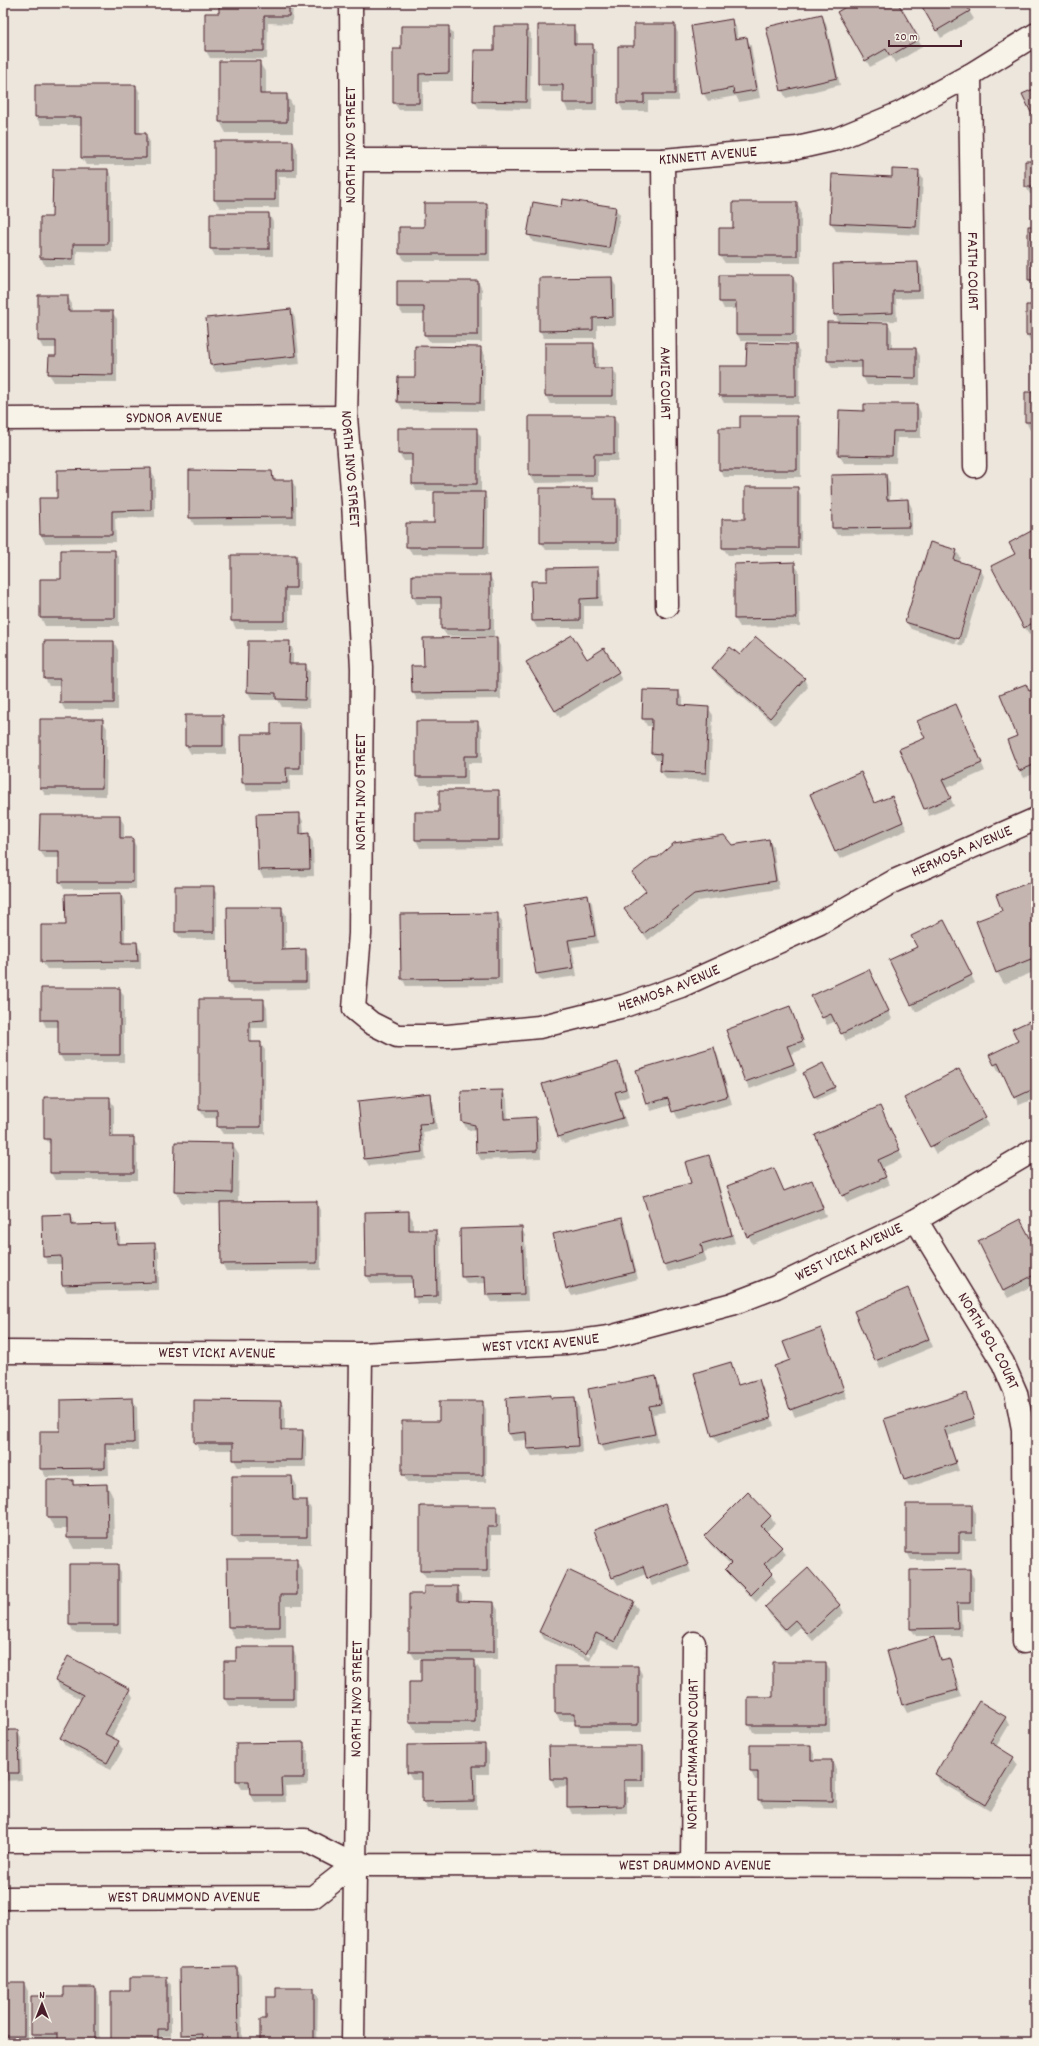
<svg xmlns="http://www.w3.org/2000/svg" width="1039" height="2046" font-family="Dekko,sans-serif">
  <rect width="100%" height="100%" fill="#ece6dd"/>
  <filter id="ink" filterUnits="userSpaceOnUse"><feTurbulence type="fractalNoise" baseFrequency=".025" numOctaves="2"/><feDisplacementMap in="SourceGraphic" scale="8" xChannelSelector="R" yChannelSelector="G"/><feConvolveMatrix kernelMatrix="1 2 1 2 8 2 1 2 1" color-interpolation-filters="sRGB"/></filter>
  <g filter="url(#ink)">
    <path fill="#0003" fill-rule="evenodd" d="M220 3H293L292 24 268 23 267 59 210 58 206 51 220 14Z
      M854 3H897L922 47 895 63 891 56 870 67 838 12Z
      M921 3H964L974 19 941 38Z
      M821 15 826 23 840 85 786 98 782 90Z
      M731 20 736 27 738 40 746 38 751 46 760 98 739 102 736 96 708 101 703 93Z
      M674 25 678 33V101H648V111H623L619 103V47H635Z
      M573 26 577 34V45H592L597 53V111H568L564 103V92H543L539 85Z
      M448 27 453 34V81H423V110H399L394 103 402 50Z
      M526 27 531 34 530 109 479 108 474 101 495 51Z
      M259 62 266 73V95H287L293 106V133H226L220 122Z
      M36 86H136L140 93V134H145L150 142V165H86L82 158V125H41L36 117Z
      M293 142 297 149V177H279V208H220L215 200Z
      M1036 162V194H1030L1026 187Z
      M108 170 112 177V252L77 251 76 266H45L41 258V218H53Z
      M918 171 923 179 920 235 836 231 831 223 833 175 893 178Z
      M796 203 801 211V263H725L720 256 734 229Z
      M486 204 490 211V261H405L400 254 425 228Z
      M561 208H615L620 215 613 255 533 242 529 235Z
      M269 214 273 222V256H215L211 249Z
      M1036 227V287H1033L1029 280Z
      M918 263 922 270 923 298 896 299 897 321 854 322V324H888L892 331V349H916L920 356V385H867L863 377V368H832L828 360 840 324 835 315Z
      M792 276 797 284 796 342 741 341 737 334V309H724L720 301Z
      M611 278 616 286V325H597V338H544L540 331Z
      M398 282H478L482 289V342H430L425 335V315H403L398 307Z
      M67 296 72 304V312H112L117 319V382H54L49 374 57 357V348H43L39 341Z
      M1036 306V342H1031L1027 335Z
      M291 310 295 318 300 364 216 372 211 365Z
      M546 344H593L598 351V369H613L617 376V404H550L546 396Z
      M795 345 800 352 799 404 724 403 720 396 747 367Z
      M480 348 485 355 484 411 403 410 398 402 399 378H416Z
      M1026 393H1036V430H1030L1026 422Z
      M917 405 921 413V438H897L896 463H844L839 455 840 411 865 412Z
      M530 417H613L618 424V461H598V482L535 483 530 475Z
      M797 417 801 425V477H724L720 470 741 429Z
      M476 429 481 437V493H484L488 501V555L412 554 407 546 435 524V491H417L413 484V461H404L399 454Z
      M150 469 155 477V517L115 518 116 542 45 543 41 535 40 499H58Z
      M271 472 276 481H292L296 488V524L194 525 190 517Z
      M886 475 890 483V501L908 500 912 508V534L837 535 833 528Z
      M797 488 801 495V555H728L723 548 746 520Z
      M593 489 597 500H615L620 508V550H546L541 542Z
      M1036 536V631L1029 635 1025 627 1017 554Z
      M114 551 119 558V626H45L41 618 62 580Z
      M956 551 961 558 959 562 980 569 984 576 963 646 911 629 906 622ZM978 573H980L958 644 956 643Z
      M232 556H296L300 563V596H289V629H236L232 621Z
      M794 564 799 571 800 626 740 627 735 619V565Z
      M597 568 601 575 602 606H584V628H537L533 621 548 582Z
      M490 576 494 584V636H447L442 629V604H417L413 597Z
      M496 638 500 646 501 699 417 700 413 692 425 667Z
      M114 642 118 650V710H65L61 703V686H49L45 678Z
      M289 642 293 650V665H305L310 672 309 708 282 707 278 700H252L248 692Z
      M604 650 622 680 560 718 527 663 586 661Z
      M740 657 804 679 808 687 775 725 718 676 713 669Z
      M1026 685 1030 692 1036 689V773L1024 778 1020 771 1018 737Z
      M679 692 683 700V706L708 708 713 715 710 781 666 779 661 771 662 761 656 760 652 753 653 726H647L643 718Z
      M956 705 985 771 946 788 954 806 929 816 900 750 926 739Z
      M186 716H222L226 724V754H191L186 746Z
      M102 720 107 728 106 796 45 795 41 788Z
      M417 722H478L482 730V763H468V785H421L417 777Z
      M299 724 304 732V775H290V790L247 791 243 783 242 735H272Z
      M865 781 875 804 896 805 907 830 840 859 835 851Z
      M498 791 502 798 503 847 420 848 416 840V813H440Z
      M299 814 303 821 304 834H309L313 842 314 876 263 878 259 870Z
      M119 816 124 824V839H132L136 846V889H64L60 882V858H45L40 851Z
      M768 840 773 847 779 889 699 901 648 940 625 909 647 892 633 873 732 846Z
      M1036 881V971L1004 984 997 972 1003 911Z
      M213 887 217 895V939H181L176 932Z
      M121 894 125 902V943H137L141 950V969H47L42 962 67 926Z
      M587 896 592 903 598 943 572 947 577 976 541 981 537 974Z
      M228 908H281L286 915V951L305 950 309 958V989L233 990 229 982Z
      M497 914 502 922V985L406 986 402 978Z
      M948 928 975 983 916 1012 912 1004 918 947Z
      M873 978 892 1019 846 1041 836 1021 827 1025 823 1017Z
      M120 989 124 996V1062H64L59 1054V1027H46L42 1019Z
      M200 1000H263L267 1008 268 1028H252V1043H260L265 1050V1134H223L218 1127V1118H205L200 1110Z
      M790 1008 806 1048 791 1054 797 1071 750 1089 745 1081Z
      M1036 1019V1098L1019 1105 1002 1071 999 1072 990 1055 1020 1042Z
      M714 1049 718 1056 732 1104 678 1119 671 1105 651 1111 647 1103Z
      M617 1063 622 1070 629 1096 619 1100 627 1126 564 1144 559 1137 544 1084Z
      M825 1068 836 1091 817 1100 815 1096Z
      M959 1070 989 1125 936 1154 905 1099Z
      M503 1091 507 1099 508 1120 535 1118 540 1126 541 1158 481 1160 477 1153 476 1131 467 1130 463 1122Z
      M429 1094 433 1101 437 1130 423 1132 426 1160 369 1166 365 1159Z
      M109 1098 114 1106V1138H133L137 1146V1180H55L51 1173V1146L45 1138Z
      M880 1107 903 1158 882 1168 889 1185 847 1203 843 1195Z
      M176 1143 232 1144 239 1155 238 1203 316 1202 320 1210 321 1270 226 1271 222 1263 221 1204 182 1203 175 1191Z
      M709 1156 713 1164 735 1243 704 1252 707 1261 668 1272 664 1264 693 1183Z
      M774 1169 784 1192 811 1182 826 1216 752 1244 728 1186Z
      M408 1212 413 1220V1232H436L440 1239 441 1304H418L414 1296V1283L371 1284 367 1276 366 1213Z
      M71 1215 75 1226 115 1225 120 1232V1245L154 1244 159 1252V1290L67 1292 63 1285 62 1264H48L44 1256Z
      M621 1219 626 1226 638 1279 572 1296 567 1288Z
      M521 1228 525 1235 528 1301 491 1302 487 1295 486 1283 467 1284 462 1276Z
      M1036 1250V1284L1008 1298 1003 1290Z
      M912 1297 933 1347 880 1369 855 1311Z
      M820 1329 847 1398 795 1417 791 1409V1361Z
      M730 1363 739 1386 758 1380 763 1388 774 1426 718 1443 713 1435Z
      M655 1377 659 1384 665 1412 653 1414 658 1441 604 1452 600 1445Z
      M965 1394 977 1426 948 1436 959 1471 909 1487 905 1480Z
      M550 1396 553 1399 574 1398 579 1406 582 1453 532 1456 528 1449V1440L513 1441 509 1433Z
      M133 1400 137 1407 138 1450H108L109 1475 46 1477 41 1469V1432H61Z
      M281 1402 285 1409V1431H302L306 1438V1467H238L234 1460V1450H199L195 1442Z
      M482 1402 486 1409V1482H407L403 1474 440 1422Z
      M292 1477 296 1484V1501H307L311 1509V1544H238L233 1537Z
      M72 1481 75 1486 107 1485 113 1497 114 1549H74L68 1538V1529H55L48 1518Z
      M665 1505 691 1572 652 1586 646 1574 618 1585 613 1577Z
      M971 1505 976 1513V1540H962V1560H911L907 1552Z
      M496 1507 501 1514V1535H491V1578H426L421 1571Z
      M770 1516 775 1524 766 1532 781 1547 785 1555 769 1571 776 1581 756 1602 731 1577 726 1569 731 1565 710 1544 705 1536Z
      M228 1560H296L303 1571V1606H286V1638L235 1639 229 1627Z
      M70 1565H117L121 1572V1633H74L70 1625Z
      M969 1570 974 1578V1610H961L962 1636H916L911 1629Z
      M457 1587 462 1595V1602L494 1603 498 1610V1659H473L481 1672V1733H416L410 1721 422 1683V1659H415L410 1651 425 1595Z
      M633 1602 638 1609 619 1649 600 1640 590 1661 544 1639 540 1632ZM545 1634 591 1655 590 1657 545 1636Z
      M840 1605 844 1613 813 1641 800 1627 789 1636 770 1615 766 1608Z
      M934 1639 943 1662 949 1660 953 1668 962 1697 907 1713 903 1705 888 1652Z
      M292 1648 296 1656V1707H229L225 1699V1662H237Z
      M825 1663 830 1670V1732H753L749 1724Z
      M556 1667H638L642 1674V1732H580L576 1721H560L556 1713Z
      M56 1680 129 1690 133 1697 111 1738 118 1742 123 1750 111 1770 65 1745 61 1738 82 1700 60 1688Z
      M1005 1717 1009 1725 996 1747 1013 1758 1018 1765 990 1811 940 1782 936 1774Z
      M3 1718V1731H17L21 1738 22 1780 3 1781Z
      M303 1743 308 1751V1785L285 1786 286 1802 255 1803 251 1795 250 1789H242L237 1781V1744Z
      M484 1745 489 1753V1774H477V1809H427L423 1802V1780H412L408 1773Z
      M751 1746H810L814 1754V1761H832L836 1769V1808L764 1807 759 1800V1780H755L751 1772Z
      M550 1747H641L646 1755V1787H627V1813L572 1814 568 1806V1786L555 1787 551 1779Z
      M237 1968 241 1976 242 2043 186 2042 182 2034Z
      M166 1978 171 1985V2036H162V2043H112L131 1992Z
      M3 1983H24L28 1991V2043H3Z
      M95 1988 99 1996V2043L36 2042 32 2034 65 1997Z
      M313 1989 318 1997 317 2043H261L267 2020 277 1998Z"/>
    <path fill="#c4b5b0" stroke="#4a1f2b" d="M219 3H289V16H264V51H205V13H219Z
      M852 3H898L919 39 890 56 886 49 865 61 837 12Z
      M920 3H965L970 11 936 31Z
      M822 14 837 78 781 91 766 27Z
      M732 19 735 39 747 37 756 90 734 94 733 88 702 94 691 26Z
      M634 24H675V94H644V103H618V46H634Z
      M538 25H574V44H593V103H563V85H538Z
      M401 26H449V73L419 74V103H393V49H401Z
      M494 26H527L526 102 473 101 474 50H494Z
      M219 61H260V94H287V122H219Z
      M35 85H136V133H146V158H81V117H35Z
      M1036 88V123L1022 94Z
      M214 141H293V170H275V200H214Z
      M1025 161H1036V187H1025Z
      M53 169H108V244H73V259L40 258V217H52Z
      M892 169 919 170 916 227 830 223 832 174 892 177Z
      M562 199 616 207 609 248 527 235 533 202 561 207Z
      M733 202H797V256H719V228H733Z
      M424 203H487V254H399V227H424Z
      M210 213H269V249H210Z
      M1028 226H1036V280H1028Z
      M918 262 919 291H893V313L834 315 833 264Z
      M719 275H793V334H736V302H719Z
      M612 277 613 317 593 318V330L539 331V278Z
      M397 281H478V335H424V307H397Z
      M38 295H68V311H113V375L48 374 49 356H56V341H38Z
      M1026 305H1036V335H1026Z
      M291 309 296 356 210 365 206 318Z
      M827 322 888 323V348H916V378L862 377V361H827Z
      M545 343H594V368H613V396H545Z
      M747 343 796 344V396H719V366H746Z
      M415 346 481 347 480 403 397 402 398 377H415Z
      M1025 392H1036V422H1025Z
      M864 404H917V431H893L892 456 838 455 839 410 864 411Z
      M529 416H614V454H594V475H529Z
      M740 416H797V470H719V428H740Z
      M398 428H477V484H412V454H398Z
      M151 468V510L112 511V535H40L39 498H57V470Z
      M189 470 272 471 273 480H292L293 517 189 518Z
      M886 474 887 500 908 499 909 527 832 528 831 475Z
      M745 487H798V548H722V519H745Z
      M540 488H593V499H616V543H540Z
      M434 492H485L484 547H406V523H434Z
      M1033 530 1036 535V621L1024 628 991 566 1015 554 1009 543Z
      M930 542 957 550 954 560 980 568 959 639 905 622Z
      M61 550H115V618H40V579H61Z
      M231 555H296V588H285V621H231Z
      M795 562 796 618 734 619V564Z
      M598 567V598L580 599V620L532 621 531 581H547V568Z
      M412 575H490V629H441V597H412Z
      M572 635 587 659 604 648 619 672 555 711 526 662Z
      M497 637V692L412 693 411 666H424L423 638Z
      M756 637 805 678 770 718 712 668 730 647 740 655Z
      M44 641H114V703H60V679H44Z
      M248 641H290L289 664H306L305 700 276 699V693L247 692Z
      M1026 684 1029 691 1036 688V764L1019 771 1007 740 1017 736 1000 694Z
      M643 690 679 691V705L709 707 706 773 660 771 661 754 651 753 652 719H642Z
      M956 704 982 763 942 780 951 798 924 809 899 749 925 738 917 721Z
      M185 715H223V746H185Z
      M40 719H103L102 788H40Z
      M416 721H478V756H464V777H416Z
      M271 723H300V768H286L287 783H242L241 734H271Z
      M861 772 874 803 892 796 903 822 835 852 810 794Z
      M439 790H499V840H415V812H439Z
      M300 813V834L309 833 310 869 258 870 256 814Z
      M40 815H120V838H133V882H59V851H39Z
      M724 835 732 845 769 839 776 881 694 894 643 934 624 909 646 891 632 873 651 858 658 857 674 843Z
      M1036 880V957L996 973 976 921 1002 911 996 895Z
      M175 886H214V932H175Z
      M121 893 122 942H137L138 961 41 962V925H66L65 894Z
      M588 895 595 936 568 940 573 968 536 974 524 905Z
      M227 907H282V950L306 949V982H228Z
      M498 913V978L401 979 400 914Z
      M944 920 972 975 911 1005 889 960 917 947 911 936Z
      M869 969 889 1011 841 1034 831 1014 822 1018 811 996Z
      M41 988H120V1055H58V1020H41Z
      M199 999H264V1020L249 1021V1042H261V1127H217V1110H199Z
      M790 1006 803 1041 787 1046 794 1064 745 1082 726 1030Z
      M1036 1018V1088L1014 1098 998 1063 994 1065 989 1055 1018 1041 1012 1029Z
      M714 1047 728 1096 672 1112 668 1098 646 1104 636 1070Z
      M618 1062 626 1089 615 1092 623 1118 558 1137 542 1084Z
      M823 1063 835 1087 814 1097 803 1073Z
      M959 1069 986 1117 930 1147 904 1098Z
      M503 1090 504 1119 536 1117 537 1151 476 1153 475 1125 462 1122 461 1091Z
      M430 1093 433 1123 419 1124 422 1152 364 1159 358 1101Z
      M44 1097H110V1137H134V1173H50V1139H44Z
      M880 1106 900 1150 878 1160 886 1177 842 1196 815 1135Z
      M175 1142 233 1143 232 1193 174 1191Z
      M709 1155 732 1235 701 1244 703 1253 663 1265 643 1196 691 1183 685 1162Z
      M774 1168 784 1191 812 1180 823 1208 747 1237 727 1186Z
      M317 1201V1263L221 1264 220 1202Z
      M409 1211V1230H436L437 1296 413 1297 412 1276H366L365 1212Z
      M71 1214 72 1225 116 1224 117 1244 155 1243 156 1282 62 1285 61 1256 43 1257 42 1215Z
      M622 1218 635 1272 566 1289 553 1234Z
      M1020 1219 1036 1249V1274L1003 1291 978 1241Z
      M522 1227 524 1294 486 1295 485 1276 461 1277 460 1229Z
      M908 1288 929 1339 875 1361 854 1311Z
      M821 1328 844 1390 790 1410 774 1366 790 1360 783 1342Z
      M731 1362 738 1385 759 1379 771 1418 712 1436 694 1373Z
      M656 1376 661 1404 649 1406 655 1434 599 1445 588 1389Z
      M966 1393 974 1418 944 1428 956 1463 904 1480 884 1419Z
      M551 1395V1398L575 1397 578 1446 527 1449 526 1432 508 1434 506 1398Z
      M133 1398 134 1443H105V1468L40 1469V1431H60V1400Z
      M194 1400 281 1401V1430H303L302 1460H233V1443H194Z
      M439 1401H483V1475H402V1421H439Z
      M232 1476H292L293 1500H307V1537H232Z
      M47 1480H73V1485L107 1484 108 1538H67V1518H47Z
      M748 1492 771 1516 761 1526 782 1547 764 1564 773 1573 751 1595 725 1569 731 1563 704 1536Z
      M665 1504 688 1564 647 1579 643 1566 612 1578 594 1530Z
      M906 1504H972V1533H959V1553H906Z
      M420 1506H497V1527H487V1571H420Z
      M227 1559H297V1595H280V1627H228Z
      M69 1564H118V1625H69Z
      M808 1568 840 1605 808 1634 795 1620 785 1629 765 1607Z
      M970 1569V1603H957L958 1628 910 1629V1570Z
      M568 1570 634 1601 615 1642 596 1633 586 1654 539 1632Z
      M424 1586H458V1601L494 1602V1652H409V1594H424Z
      M934 1637 941 1661 950 1659 958 1690 902 1705 887 1651Z
      M236 1647H293V1699H224V1661H236Z
      M68 1656 130 1689 105 1734 119 1741 107 1763 60 1738 83 1695 55 1680Z
      M421 1660H475V1722H409V1682H421Z
      M773 1662H826V1725H748V1697H773Z
      M555 1666H638V1725H575V1713H555Z
      M979 1701 1006 1717 990 1742 1014 1757 985 1805 935 1774Z
      M3 1730H18L19 1773H3Z
      M304 1742V1778H281L282 1795H250L249 1781H236V1743Z
      M485 1744V1766H473L474 1801 422 1802V1773H407V1745Z
      M750 1745H811V1760H832V1801L758 1800V1772H750Z
      M549 1746H642V1780H624V1806L567 1807V1779H550Z
      M237 1967 238 2043H202V2034L181 2035 180 1968Z
      M130 1977H167V2029H158V2043H111V1991H130Z
      M3 1982H24V2036H3Z
      M64 1987H95V2043H58V2034H31V1996H64Z
      M276 1988H314V2043H260V2019H266V1997H276Z"/>
    <g fill="none" stroke-linecap="round" stroke-linejoin="round">
      <g stroke="#4a1f2b" stroke-width="25">
        <g id="minor">
          <path id="s1" d="M351 3 352 160 346 417 353 502 362 668 360 934 354 1009 371 1023 397 1036H448L539 1027 624 1006 681 986 820 923 894 881 1036 819"/>
          <path id="s2" d="M970 75 975 466"/>
          <path id="s3" d="M352 160H663L797 148 837 139 900 113 970 75 1036 34"/>
          <path id="s4" d="M663 160 667 606"/>
          <path id="s5" d="M3 419 346 417"/>
          <path id="s6" d="M916 1220 1003 1363 1016 1393 1023 1429 1024 1642"/>
          <path id="s7" d="M3 1352 361 1354 565 1343 609 1337 732 1304 776 1287 916 1220 1036 1149"/>
          <path id="s8" d="M3 1841 305 1840 354 1865 1036 1866"/>
          <path id="s9" d="M692 1865 694 1643"/>
          <path id="s10" d="M3 1898 313 1897 354 1865"/>
          <path id="s11" d="M353 2043 361 1354"/>
        </g>
      </g>
      <use href="#minor" stroke="#f7f3e8" stroke-width="22"/>
    </g>
  </g>
  <g text-anchor="middle" dominant-baseline="central" stroke-width="3" stroke-linejoin="round" paint-order="stroke">
    <g font-size="16" fill="#4a1f2b" stroke="#f7f3e8">
      <text transform="translate(351 145) rotate(-90)">NORTH INYO STREET</text>
      <text stroke="none"><textPath href="#s3" startOffset="356">KINNETT AVENUE</textPath></text>
      <text stroke="none"><textPath href="#s2" startOffset="196">FAITH COURT</textPath></text>
      <text stroke="none"><textPath href="#s4" startOffset="223">AMIE COURT</textPath></text>
      <text stroke="none"><textPath href="#s5" startOffset="171">SYDNOR AVENUE</textPath></text>
      <text stroke="none"><textPath href="#s1" startOffset="466">NORTH INYO STREET</textPath></text>
      <text transform="translate(361 792) rotate(-90)">NORTH INYO STREET</text>
      <text stroke="none"><textPath href="#s1" startOffset="1660">HERMOSA AVENUE</textPath></text>
      <text stroke="none"><textPath href="#s1" startOffset="1336">HERMOSA AVENUE</textPath></text>
      <text stroke="none"><textPath href="#s7" startOffset="862">WEST VICKI AVENUE</textPath></text>
      <text stroke="none"><textPath href="#s6" startOffset="141">NORTH SOL COURT</textPath></text>
      <text stroke="none"><textPath href="#s7" startOffset="538">WEST VICKI AVENUE</textPath></text>
      <text stroke="none"><textPath href="#s7" startOffset="214">WEST VICKI AVENUE</textPath></text>
      <text stroke="none"><textPath href="#s11" startOffset="344">NORTH INYO STREET</textPath></text>
      <text stroke="none"><textPath href="#s9" startOffset="111">NORTH CIMMARON COURT</textPath></text>
      <text stroke="none"><textPath href="#s8" startOffset="698">WEST DRUMMOND AVENUE</textPath></text>
      <text stroke="none"><textPath href="#s10" startOffset="181">WEST DRUMMOND AVENUE</textPath></text>
    </g>
  </g>
  <rect width="1039" height="2046" fill="none" stroke="#f7f3e8" stroke-width="16"/>
  <rect x="8" y="8" width="1023" height="2030" fill="none" stroke="#4a1f2b" stroke-width="1.5" filter="url(#ink)"/>
  <g transform="translate(42 2004)" stroke="#f7f3e8" stroke-width="3" paint-order="stroke">
  <path d="M0-3L7 15L0 10L-7 15Z" fill="#4a1f2b"/>
  <text y="-6" font-size="11" font-weight="bold" text-anchor="middle" fill="#4a1f2b">N</text>
  </g>
  <path d="M889 40v6h72v-6" fill="none" stroke="#4a1f2b" stroke-width="2"/>
  <text x="895" y="40" font-size="12" fill="#4a1f2b" stroke="#f7f3e8" stroke-width="3" paint-order="stroke">20 m</text>
</svg>
